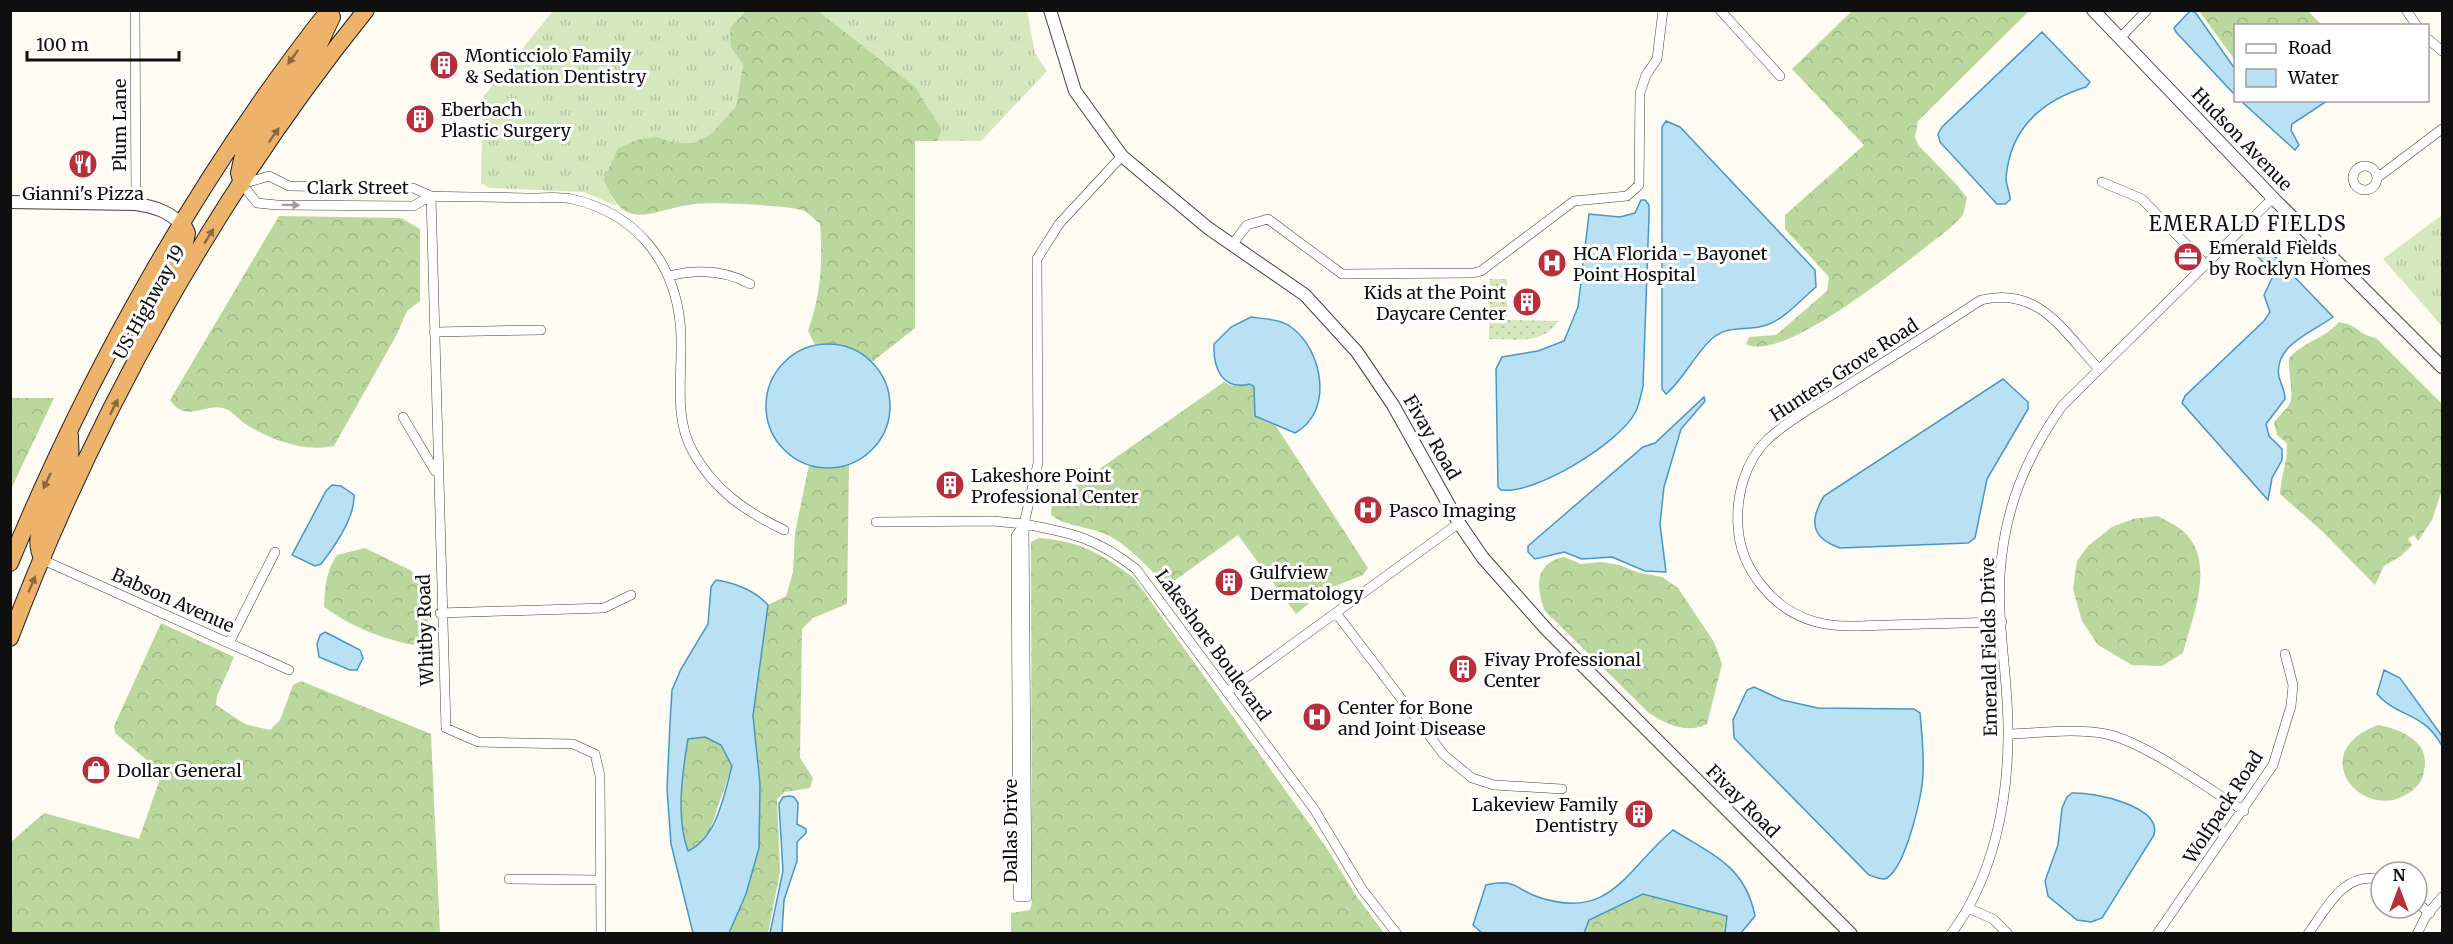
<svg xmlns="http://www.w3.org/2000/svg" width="2453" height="944" font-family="Merriweather,serif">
  <defs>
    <pattern id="grass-tufts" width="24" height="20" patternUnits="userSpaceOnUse" patternTransform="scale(1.5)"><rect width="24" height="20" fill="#d5e7bd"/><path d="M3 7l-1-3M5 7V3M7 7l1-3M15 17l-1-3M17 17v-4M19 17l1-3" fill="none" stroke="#b6c5a1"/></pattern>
    <pattern id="forest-crowns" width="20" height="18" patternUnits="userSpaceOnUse" patternTransform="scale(1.5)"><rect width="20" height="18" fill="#bad79d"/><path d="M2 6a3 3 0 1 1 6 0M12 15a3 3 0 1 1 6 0" fill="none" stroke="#9fb786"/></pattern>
    <pattern id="park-dots" width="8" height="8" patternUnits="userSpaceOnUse" patternTransform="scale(1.5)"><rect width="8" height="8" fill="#d5e7bd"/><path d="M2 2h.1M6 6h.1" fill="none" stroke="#b6c5a1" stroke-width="1.8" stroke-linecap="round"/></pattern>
  </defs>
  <rect width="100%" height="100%" fill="#fefbf3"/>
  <path fill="url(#grass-tufts)" d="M553 11H749H746L731 48 743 64 736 106 712 133 694 143 671 142 658 137 610 195 617 206 584 192 490 188 481 183 483 97Z
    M818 11H1027L1035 53 1047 71 981 141H937L942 130 871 53Z
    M2442 215V326L2383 259Z"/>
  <path fill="url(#forest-crowns)" d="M746 11H818L915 87 942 130 937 141H915V328L872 362C853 349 839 344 815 345L808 331C821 294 823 263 820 224 815 220 808 212 802 210 786 205 712 202 695 204 651 209 625 236 604 179L618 148 641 139 658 137 671 142 694 143 712 133 736 106 743 64 731 48 730 28Z
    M1852 11H2029L1918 121 1915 137 1918 145 1957 185 1967 198 1963 215 1949 229C1915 254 1785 365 1746 344L1749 337 1776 335 1827 291 1829 277 1785 229V215L1864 145 1792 69Z
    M2199 11H2308L2322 25 2236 26 2235 60Z
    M279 216 401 218 420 229V301L407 311 396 336 334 446C304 452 273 441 247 425 240 421 235 414 228 410 207 399 188 426 170 400Z
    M2339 322C2358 325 2359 335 2376 338L2442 404V490L2432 520 2418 541 2414 535 2408 539 2412 545 2401 556 2384 566 2375 585 2323 532 2280 494C2281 477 2288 460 2287 443L2277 435 2274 422C2279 416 2287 409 2290 403 2294 396 2288 369 2289 358 2305 341 2324 339 2339 322Z
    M1224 382 1232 386 1250 384 1254 387 1255 416 1276 426 1368 568 1363 575 1325 590 1296 614 1238 535 1167 586C1148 568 1128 544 1105 534 1087 526 1067 527 1051 515L1052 502Z
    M11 398H54L11 489 10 398Z
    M849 464 847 604 813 618 802 629 800 758 813 778 810 788 785 792 777 799 780 872 768 933 729 934 746 894 759 848 760 784 753 716 768 605 786 596 793 572 795 533 809 465 829 468Z
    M2158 516C2167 521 2178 526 2185 533 2216 563 2192 618 2183 653L2162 666 2132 665 2098 645 2082 621 2073 589 2077 561 2088 546 2112 527 2133 519Z
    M1039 538C1083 542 1100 553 1134 578L1328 850 1355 894 1384 933H1011V913L1030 910 1032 902 1031 542Z
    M365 548 410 570 427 587 429 636 413 645C380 638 352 627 324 607 325 587 326 571 337 555Z
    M1564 557 1581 564 1602 562 1619 565 1640 573 1662 577 1678 588 1714 642 1722 664 1707 724C1687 734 1667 725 1649 713L1545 611C1536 588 1534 563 1564 557Z
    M161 623 234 657 217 696 216 705 245 724 270 730 280 720 293 685 301 681 431 734 440 933H11V842L44 813 139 839 162 773 115 733 114 726Z
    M2378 725C2401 729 2431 742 2424 770 2423 777 2422 781 2417 786 2372 833 2298 755 2378 725Z
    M705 737 721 745 732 766 710 830 701 845 688 852C677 816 682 775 688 739Z
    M1643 894 1728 916 1725 933 1584 934 1588 920Z"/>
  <path fill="url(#park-dots)" d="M1490 279H1507V320L1558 321C1544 345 1514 339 1489 339Z"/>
  <path fill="#bae0f3" stroke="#4598c6" stroke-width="1.5" fill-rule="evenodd" d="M2190 11 2195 12 2235 69V95L2176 32 2174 28Z
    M2042 32 2090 82 2086 87C2041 101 2010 128 2006 178 2006 185 2010 192 2010 200L2005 204H1997L1940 142 1938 134 1942 127Z
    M2241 101H2327L2292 124 2291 130 2299 145 2295 150Z
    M1666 121 1680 127 1815 270 1816 287C1799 301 1782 323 1759 327 1743 330 1729 326 1714 337 1698 349 1684 379 1666 394L1662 389V127Z
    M1641 200H1645L1649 205V216L1643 386C1641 395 1639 406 1635 413 1619 443 1535 495 1501 490L1498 487 1496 369 1502 357 1538 351 1564 341 1578 307 1589 214 1620 217 1635 213Z
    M2262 243 2333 317C2313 332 2273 345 2279 377 2281 384 2285 391 2285 399L2266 424 2269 436 2282 449V460L2272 478 2268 500 2182 403 2185 396 2264 321 2270 312 2264 295 2274 274 2257 256 2255 248Z
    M1251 317C1264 319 1281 319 1291 327 1323 350 1334 412 1295 433L1255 416 1254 387 1250 384C1222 391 1213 368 1214 344L1231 327Z
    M766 406a62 62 0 1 1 124 0a62 62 0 1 1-124 0Z
    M2003 379 2028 402V409L1987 479 1975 538 1968 543 1840 548C1811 538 1809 521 1824 496Z
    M1704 397 1705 401 1681 429 1664 487 1660 524 1666 572 1645 571 1612 557 1582 559 1564 552 1535 559 1528 552V546L1643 447 1655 443Z
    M332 485 341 486 354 495C355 518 335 546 321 564L315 566 292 555 326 491Z
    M716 580C736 583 754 590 768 605L753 716 760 784 759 848 746 894 729 933H693L671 844 667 789 670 723 672 690 681 669 708 624 711 587ZM705 737 721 745 732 766C724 795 717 838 688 851 676 818 682 774 688 739Z
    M325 632 360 650 363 658 357 670H350L319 657 317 644 320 635Z
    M2384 670 2400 678 2442 736V746C2423 711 2398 718 2377 694Z
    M1754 687 1782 700 1818 708 1914 709 1920 713C1922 733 1924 754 1923 774 1922 796 1906 866 1887 878 1882 881 1875 877 1869 875L1734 738 1733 720 1747 690Z
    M2072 793C2094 792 2162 806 2154 835L2102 918 2091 922 2077 920 2048 896 2045 881 2058 845 2062 808 2067 797Z
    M789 796 794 797 798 803 797 824 806 829V833L797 842V861L784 900 782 933H770L783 871 779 804 783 797Z
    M1673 830C1713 855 1745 866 1755 916L1741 933H1725L1727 916 1643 894 1589 920 1584 933H1482L1473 925 1486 885C1518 878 1513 889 1541 898 1612 920 1626 869 1673 830Z"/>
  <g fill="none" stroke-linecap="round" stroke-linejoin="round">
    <g stroke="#424242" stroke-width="10">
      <path id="minor" d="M135 10 136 204
        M1720 10 1780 76
        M2406 10 2417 26
        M2120 38 2147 10
        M2428 39 2442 51
        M1122 156 1059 224 1037 259 1038 463 1024 524C1073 533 1096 538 1136 569L1314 809 1362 889 1397 934
        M2353 178a12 12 0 1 1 24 0a12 12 0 1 1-24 0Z
        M2377 178 2442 129
        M2102 182 2142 199 2205 264
        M431 196 413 206 277 205 257 203 242 184 269 176 289 186 413 188 431 196C464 197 498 197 531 198 544 198 559 196 572 199 634 213 673 259 680 322 685 364 671 414 693 452 714 490 746 512 784 530
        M431 196 446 728 478 742 573 744 595 754 600 776 601 934
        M1232 245 1247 225 1268 219 1342 274 1473 273 1481 271 1574 201 1627 196 1639 185 1640 93 1646 75 1657 59 1663 10
        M669 276C697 269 725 270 750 284
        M434 332 541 330
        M403 417 435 471
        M876 522 993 521 1024 524
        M1024 524 1027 897H1018L1016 536Z
        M43 560 289 670
        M440 613 604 608 631 595
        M1336 613 1444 755 1472 778 1494 785 1562 789
        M2002 622C1964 623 1926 624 1888 625 1864 626 1839 628 1816 622 1774 611 1740 569 1738 526 1736 496 1745 461 1768 439 1790 419 1818 404 1843 388 1889 359 1935 330 1981 300 2039 286 2062 330 2098 368
        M229 643 275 552
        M1227 692 1459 523
        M2008 734C2040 733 2075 728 2106 734 2143 741 2209 789 2244 811
        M509 879 600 880
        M2417 903 2430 913
        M1970 909 1993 919 2008 934
        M1951 934C1993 878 2008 803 2008 735 2009 682 1997 628 2000 575 2004 510 2025 459 2062 406L2273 198
        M2157 934 2273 765 2291 706 2293 685 2285 654
        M2308 934C2326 909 2345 869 2381 880
        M2417 934 2426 916 2442 897"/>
    </g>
    <g stroke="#424242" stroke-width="14">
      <path id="tertiary" d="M1050 10 1075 91 1122 156 1208 228 1305 295 1357 352 1393 405 1459 523 1483 558 1547 630 1851 934
        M2093 10 2273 198 2442 367
        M10 202 136 204C156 207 167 211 183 225"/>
    </g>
    <g stroke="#202020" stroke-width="18">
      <path id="trunk" d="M242 184 239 173 243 155 317 49 332 17
        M137 349 144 323 183 252 187 233 183 225
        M43 560C25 526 64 492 70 461 71 453 70 444 70 436
        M10 563C90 369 199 175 329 10
        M10 638C94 416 217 195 366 10"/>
    </g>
    <use href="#minor" stroke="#fff" stroke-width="9"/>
    <use href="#tertiary" stroke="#fff" stroke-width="12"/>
    <use href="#trunk" stroke="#eeb36a" stroke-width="16"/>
  </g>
  <defs><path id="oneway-solid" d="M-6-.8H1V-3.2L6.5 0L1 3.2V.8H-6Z" transform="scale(1.5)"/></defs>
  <g fill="#8a6941">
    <use href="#oneway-solid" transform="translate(293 57) rotate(126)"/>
    <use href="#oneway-solid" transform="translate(274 135) rotate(-55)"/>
    <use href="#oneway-solid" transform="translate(209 236) rotate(-58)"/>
    <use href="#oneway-solid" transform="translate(114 407) rotate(-63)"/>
    <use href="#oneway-solid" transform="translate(47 481) rotate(115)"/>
    <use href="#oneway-solid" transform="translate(32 584) rotate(-67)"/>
  </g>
  <use fill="#9f9f9f" href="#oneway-solid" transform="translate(291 205) rotate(1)"/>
  <defs>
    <g id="building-disc" transform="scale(1.5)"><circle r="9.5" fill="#b82f3b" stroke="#fff"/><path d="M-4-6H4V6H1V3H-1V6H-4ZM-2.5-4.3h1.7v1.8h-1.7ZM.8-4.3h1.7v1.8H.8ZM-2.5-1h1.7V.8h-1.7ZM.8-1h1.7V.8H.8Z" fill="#fff"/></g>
    <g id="restaurant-disc" transform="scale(1.5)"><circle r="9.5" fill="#b82f3b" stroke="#fff"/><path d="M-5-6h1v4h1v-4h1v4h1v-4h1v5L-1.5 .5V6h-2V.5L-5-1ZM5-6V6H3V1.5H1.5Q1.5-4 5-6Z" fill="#fff"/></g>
    <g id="office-disc" transform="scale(1.5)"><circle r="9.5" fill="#b82f3b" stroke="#fff"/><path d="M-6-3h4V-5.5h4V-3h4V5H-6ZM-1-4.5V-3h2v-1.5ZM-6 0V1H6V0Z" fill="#fff"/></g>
    <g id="hospital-disc" transform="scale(1.5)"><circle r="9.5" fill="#b82f3b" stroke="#fff"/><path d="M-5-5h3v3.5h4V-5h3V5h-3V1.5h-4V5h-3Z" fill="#fff"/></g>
    <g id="shop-disc" transform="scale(1.5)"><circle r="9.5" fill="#b82f3b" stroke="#fff"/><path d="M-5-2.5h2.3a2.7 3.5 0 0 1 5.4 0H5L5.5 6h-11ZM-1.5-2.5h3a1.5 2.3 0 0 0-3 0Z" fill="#fff"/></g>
  </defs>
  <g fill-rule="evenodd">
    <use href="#building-disc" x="444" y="65"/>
    <use href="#building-disc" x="420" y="119"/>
    <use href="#restaurant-disc" x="83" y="164"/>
    <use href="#office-disc" x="2188" y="257"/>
    <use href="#hospital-disc" x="1552" y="263"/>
    <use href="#building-disc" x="1527" y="302"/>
    <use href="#building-disc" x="950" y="485"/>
    <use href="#hospital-disc" x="1368" y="510"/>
    <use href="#building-disc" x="1229" y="582"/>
    <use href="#building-disc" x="1463" y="669"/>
    <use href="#hospital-disc" x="1317" y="717"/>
    <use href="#shop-disc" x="96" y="770"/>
    <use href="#building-disc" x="1639" y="814"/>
  </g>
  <g text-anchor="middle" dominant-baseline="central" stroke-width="6" stroke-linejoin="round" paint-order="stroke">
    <g font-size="18" fill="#0f0f0f" stroke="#fff" text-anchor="start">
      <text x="465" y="55">Monticciolo Family<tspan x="465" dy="21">&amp; Sedation Dentistry</tspan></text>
      <text x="441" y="109">Eberbach<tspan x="441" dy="21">Plastic Surgery</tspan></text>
      <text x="83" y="193" text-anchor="middle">Gianni's Pizza</text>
      <text x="2209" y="247">Emerald Fields<tspan x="2209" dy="21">by Rocklyn Homes</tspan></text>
      <text x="1573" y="253">HCA Florida - Bayonet<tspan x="1573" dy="21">Point Hospital</tspan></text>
      <text x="1506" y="292" text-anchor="end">Kids at the Point<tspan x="1506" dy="21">Daycare Center</tspan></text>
      <text x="971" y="475">Lakeshore Point<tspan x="971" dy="21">Professional Center</tspan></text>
      <text x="1389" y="510">Pasco Imaging</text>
      <text x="1250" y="572">Gulfview<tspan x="1250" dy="21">Dermatology</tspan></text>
      <text x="1484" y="659">Fivay Professional<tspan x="1484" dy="21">Center</tspan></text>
      <text x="1338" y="707">Center for Bone<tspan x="1338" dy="21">and Joint Disease</tspan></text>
      <text x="117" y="770">Dollar General</text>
      <text x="1618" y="804" text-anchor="end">Lakeview Family<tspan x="1618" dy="21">Dentistry</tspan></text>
    </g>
    <g font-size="18" fill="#0f0f0f" stroke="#fff">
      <text transform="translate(119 125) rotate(-90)">Plum Lane</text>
      <text transform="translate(2242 139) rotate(46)">Hudson Avenue</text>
      <text x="358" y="187">Clark Street</text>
      <text transform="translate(149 302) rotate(-61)">US Highway 19</text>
      <text transform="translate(1844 370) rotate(-33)">Hunters Grove Road</text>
      <text transform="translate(1432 437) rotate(60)">Fivay Road</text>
      <text transform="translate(173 600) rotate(24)">Babson Avenue</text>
      <text transform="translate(425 630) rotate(-92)">Whitby Road</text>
      <text transform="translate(1213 645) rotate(54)">Lakeshore Boulevard</text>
      <text transform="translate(1989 647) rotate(-91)">Emerald Fields Drive</text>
      <text transform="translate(1743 801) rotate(45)">Fivay Road</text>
      <text transform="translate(2223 807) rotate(-57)">Wolfpack Road</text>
      <text transform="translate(1010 831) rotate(-90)">Dallas Drive</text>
    </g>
    <g font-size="20" letter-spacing="1.5" fill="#0f0f0f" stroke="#fff">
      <text x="2248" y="223">EMERALD FIELDS</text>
    </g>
  </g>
  <rect width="2453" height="944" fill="none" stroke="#0f0f0f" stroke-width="24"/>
  <rect x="2234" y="24" width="195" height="78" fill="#ffffff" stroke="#9f9f9f" stroke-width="1.5"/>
  <rect x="2246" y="44" width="30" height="9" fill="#ffffff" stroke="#9f9f9f" stroke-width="1.5"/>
  <text x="2288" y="54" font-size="18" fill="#0f0f0f">Road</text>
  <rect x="2246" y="69" width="30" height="18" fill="#bae0f3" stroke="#9f9f9f" stroke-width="1.5"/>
  <text x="2288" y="84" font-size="18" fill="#0f0f0f">Water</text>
  <g transform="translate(2399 890)"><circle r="28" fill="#ffffff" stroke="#9f9f9f" stroke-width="1.5"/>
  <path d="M0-4.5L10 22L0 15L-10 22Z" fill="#b82f3b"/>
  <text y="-9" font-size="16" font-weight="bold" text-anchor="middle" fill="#0f0f0f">N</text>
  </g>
  <path d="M27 51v9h152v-9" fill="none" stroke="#0f0f0f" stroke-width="3"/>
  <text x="36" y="51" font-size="18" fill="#0f0f0f" stroke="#ffffff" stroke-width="4.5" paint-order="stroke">100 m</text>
</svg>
